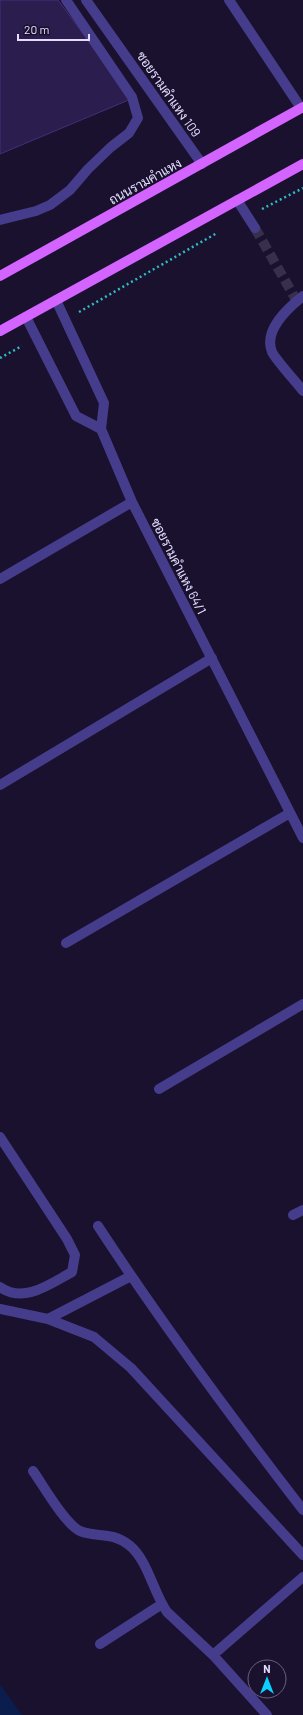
<svg xmlns="http://www.w3.org/2000/svg" width="303" height="1715" font-family="Barlow,Sarabun,sans-serif">
  <rect width="100%" height="100%" fill="#19112d"/>
  <path fill="#0b1d4c" d="M0 1684 22 1715H0Z"/>
  <path fill="#2b1d4e" stroke="#452f7a" d="M0 0H58L131 99 0 154Z"/>
  <g fill="none" stroke-linecap="round" stroke-linejoin="round">
    <path stroke="#37304c" stroke-width="10" stroke-dasharray="10 5" stroke-linecap="butt" d="M255 228 295 298"/>
    <path stroke="#30bcc0" stroke-width="2.5" stroke-dasharray="2 3" stroke-linecap="butt" d="M262 209 303 188
      M79 312 217 233
      M0 358 22 346"/>
    <path stroke="#463c8c" stroke-width="10" d="M86 0 202 164
      M229 0 301 108
      M237 200 255 228
      M0 220 36 211 50 205 70 190 88 169 111 147 129 133 138 118 132 97 66 0
      M303 296C288 308 263 330 272 352 276 360 296 382 303 391
      M56 300 104 403 101 429 132 502 303 838
      M26 317 76 416 101 429
      M0 579 132 502
      M0 785 212 658
      M66 943 290 813
      M159 1089 303 1004
      M0 1137 67 1239 75 1255 72 1272C50 1284 24 1304 0 1287
      M293 1215 303 1210
      M98 1226C162 1324 232 1418 303 1510
      M0 1309 48 1319 94 1337 131 1368 303 1555
      M48 1319 131 1276
      M33 1471C43 1485 65 1524 80 1531 98 1538 111 1531 129 1545 148 1560 153 1592 167 1612L213 1655
      M100 1644 162 1604
      M267 1715 213 1655 303 1577"/>
    <path stroke="#d364ff" stroke-width="10" d="M0 276 303 107
      M0 331 303 164"/>
  </g>
  <g text-anchor="middle" dominant-baseline="central" stroke-width="3" stroke-linejoin="round" paint-order="stroke">
    <g font-size="13" fill="#e4ddff" stroke="#19112d">
      <text transform="translate(169 94) rotate(55)">ซอยรามคำแหง 109</text>
      <text transform="translate(145 181) rotate(-29)">ถนนรามคำแหง</text>
      <text transform="translate(179 566) rotate(63)">ซอยรามคำแหง 64/1</text>
    </g>
  </g>
  <g transform="translate(267 1679)"><circle r="19" fill="#19112d" stroke="#6a6381"/>
  <path d="M0-3L7 15L0 10L-7 15Z" fill="#09d0ff"/>
  <text y="-6" font-size="11" font-weight="bold" text-anchor="middle" fill="#e4ddff">N</text>
  </g>
  <path d="M18 34v6h71v-6" fill="none" stroke="#e4ddff" stroke-width="2"/>
  <text x="24" y="34" font-size="12" fill="#e4ddff" stroke="#19112d" stroke-width="3" paint-order="stroke">20 m</text>
</svg>
